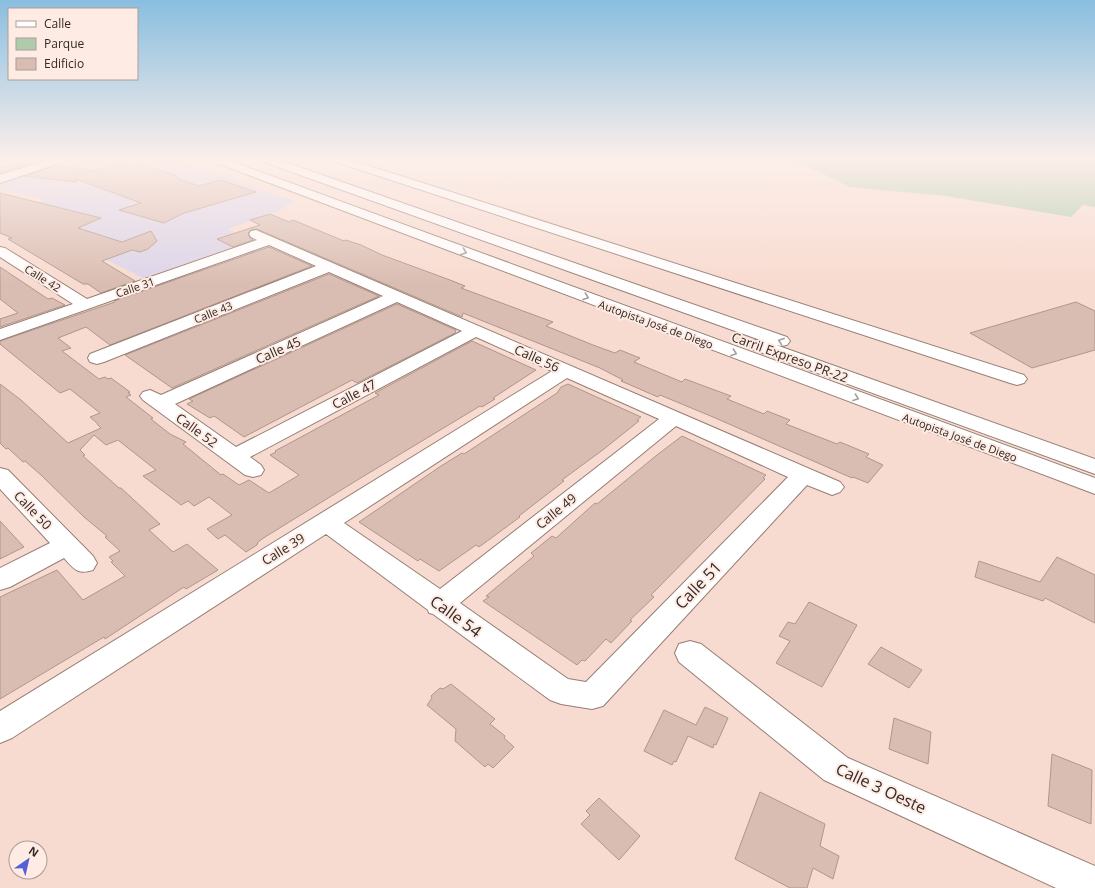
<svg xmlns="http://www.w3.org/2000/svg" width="1095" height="888" font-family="'Open Sans',sans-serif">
  <rect width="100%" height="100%" fill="#f8dbd0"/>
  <path fill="#dcd4e9" d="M67 160H178L295 201 282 209 228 229 250 241 143 278 16 214 44 200 0 188V182L18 174Z"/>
  <path fill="#afcbac" d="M783 160H1095V207L1083 205 1071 217 946 196 850 187 815 170Z"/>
  <path fill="#dabdb2" stroke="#b0958b" d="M22 161 32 163 0 173V168Z
    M132 161 177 176 176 178 199 186 221 180 256 192 184 213 164 223 119 210 141 203 76 179V182L25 176 52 167 58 169 59 166 94 171Z
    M0 193 101 218 78 228 122 242 151 231 157 241 148 249 140 252 132 250 102 261 135 281 101 293 88 284H83L8 239 12 238 0 233Z
    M270 214 289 222 293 220 344 241 346 240 361 245 382 255 450 280 465 286 461 288 553 322 546 326 593 345 615 353 620 350 640 358 634 362 682 382 685 379 731 396 727 399 764 414 767 411 790 420 786 424 837 444 840 442 869 454 866 457 883 465 868 483 853 477 852 478 713 417 660 395 658 397 621 381 623 380 600 368 463 313 462 317 257 229 251 230 248 233 250 238 253 240 233 247 217 239 260 225 250 220Z
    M269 247 312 266 110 345 86 327 58 338 71 348 62 351 99 379 105 377 108 379 111 378 130 392 128 393 131 395 126 397 153 418 151 419 170 434 186 442 183 444 221 475 223 474 239 485 249 480 269 493 299 475 270 455 276 452 275 451 379 395 375 393 472 341 536 370 493 398 495 399 482 407 480 406 359 479 265 537 258 542 257 545 246 552 225 535 218 539 207 529 232 515 209 497 194 506 188 501 181 505 143 476 156 470 118 440 106 445 94 435 80 450 85 455 83 456 119 488H121L160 524 149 530 173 552 187 544 218 570 186 589 184 587 105 639 104 637 0 699V597L57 570 83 600 125 576 111 562 113 561 109 557 120 551 105 537 107 536 84 517 41 475 25 461 23 462 8 448 6 449 0 443V384L21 400 68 443 101 428 97 424H98L90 417 100 413 70 389 60 393 0 344V341L115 302 114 301Z
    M0 267 48 299 52 298 65 305 0 327V319L18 313 0 299Z
    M329 274 379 296 172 388 125 355Z
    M1076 302 1095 311V350L1032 368 970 333Z
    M397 304 456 330 455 333 357 383 352 380 244 437 214 416 210 418 187 404 193 401 189 399Z
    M568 384 641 417 637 420 639 421 604 449 562 480 564 481 519 516 520 517 479 547 476 545 439 571 420 559 418 561 359 522 441 466 462 453 464 454 557 393 561 387Z
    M682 436 766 475 763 478 765 479 651 595 654 597 630 620 632 621 611 643 606 639 585 661 582 660 577 665 483 601 489 597 486 596 534 556 531 553 552 536 556 538 595 503 597 504 657 455Z
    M0 521 24 547 0 559Z
    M1057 557 1095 575V623L1045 598 1043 601 975 577 979 561 1040 582Z
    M809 602 857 625 822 687 776 663 790 641 779 636 788 622 795 624Z
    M881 647 922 670 909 688 868 664Z
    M451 684 495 719 490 724 505 736 504 738 514 747 493 768 488 764 485 767 455 741 456 729 427 705 432 698 431 696 440 688 443 689Z
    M705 707 728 718 716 745 714 744 713 748 688 736 676 762 674 761 672 765 644 751 664 710 696 725Z
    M894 718 931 732 928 764 889 749Z
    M1052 754 1092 770 1091 824 1048 806Z
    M760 792 825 824 820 846 839 856 833 879 813 868 807 888H790L735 859Z
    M599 798 640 836 619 860 581 824 590 815 586 811Z"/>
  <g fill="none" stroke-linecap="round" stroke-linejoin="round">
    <g stroke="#977d73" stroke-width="2">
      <path id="minor" d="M48 160H65L63 162 0 183V175Z
        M334 160H351L1024 375 1027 379 1024 383 1017 385 1010 383 336 162Z
        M256 230 840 482 844 487 840 492 832 495 807 485 603 706 592 709 561 704 550 700 433 614 429 613 428 610 326 534 12 738 0 743V711L552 371 476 337 250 457 261 465 264 470 261 475 253 477 245 475 143 400 140 396 143 392 150 390 161 395 383 296 329 272 104 362 97 364 90 362 88 358 90 354 316 266 269 245 0 340V329L73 304 0 257V247L5 248 87 299 257 240 251 237 249 234 251 231ZM397 302 462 331 236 447 175 404ZM567 378 659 419 440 589 344 523ZM676 426 788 477 586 682 568 679 460 603Z
        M0 468 8 470 93 556 97 563 93 570C77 575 74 569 64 558L10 587 0 590V568L50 543 0 489Z
        M690 641 701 644 848 758 1095 866V888H1056L824 780 679 662 675 653 679 644Z"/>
    </g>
    <g stroke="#977d73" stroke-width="2">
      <path id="highway" d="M212 160H228L1095 478V494L214 162Z
        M262 160H279L787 337 790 341 787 345 781 346 776 345 1095 459V474L752 349 749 345 752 341 758 340 763 341 264 162Z"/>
    </g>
    <use href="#minor" fill="#fff" fill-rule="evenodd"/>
    <use href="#highway" fill="#fff" fill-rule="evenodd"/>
  </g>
  <defs><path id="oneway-chevron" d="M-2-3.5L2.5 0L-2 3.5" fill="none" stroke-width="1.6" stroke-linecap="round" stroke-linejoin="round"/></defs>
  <g stroke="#a49f9d">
    <use href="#oneway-chevron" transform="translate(464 252) rotate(20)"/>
    <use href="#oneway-chevron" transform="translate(586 297) rotate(20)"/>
    <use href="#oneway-chevron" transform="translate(781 341) rotate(-160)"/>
    <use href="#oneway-chevron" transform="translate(734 353) rotate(20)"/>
    <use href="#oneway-chevron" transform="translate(856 398) rotate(20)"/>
  </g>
  <linearGradient id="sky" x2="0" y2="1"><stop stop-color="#89bee0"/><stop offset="0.56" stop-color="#fcefea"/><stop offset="1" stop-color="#fcefea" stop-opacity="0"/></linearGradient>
  <rect width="1095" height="284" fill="url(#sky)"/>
  <g text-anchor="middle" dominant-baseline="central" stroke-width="4" stroke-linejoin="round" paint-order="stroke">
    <g font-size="11" fill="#342925" stroke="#fdebe4">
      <text transform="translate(43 278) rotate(32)">Calle 42</text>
      <text transform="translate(135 287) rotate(-19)">Calle 31</text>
      <text transform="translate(213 312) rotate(-22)">Calle 43</text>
      <text transform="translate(656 324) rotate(20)">Autopista José de Diego</text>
      <text transform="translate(960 437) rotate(20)">Autopista José de Diego</text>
    </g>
    <g font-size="13" fill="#342925" stroke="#fdebe4">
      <text transform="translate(278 350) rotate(-24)">Calle 45</text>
      <text transform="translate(790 357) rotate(20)">Carril Expreso PR-22</text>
      <text transform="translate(537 358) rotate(24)">Calle 56</text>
      <text transform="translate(354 394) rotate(-28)">Calle 47</text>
      <text transform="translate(197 430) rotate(36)">Calle 52</text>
      <text transform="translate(33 510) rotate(46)">Calle 50</text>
      <text transform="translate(556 511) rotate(-39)">Calle 49</text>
      <text transform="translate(283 549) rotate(-32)">Calle 39</text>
    </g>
    <g font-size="16" fill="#342925" stroke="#fdebe4">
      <text transform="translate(698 585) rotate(-46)">Calle 51</text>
      <text transform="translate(456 616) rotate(36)">Calle 54</text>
      <text transform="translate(881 788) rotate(25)">Calle 3 Oeste</text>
    </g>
  </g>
  <rect x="8" y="8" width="130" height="72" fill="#fdebe4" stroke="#ad9d98"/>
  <rect x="16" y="21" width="20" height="6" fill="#ffffff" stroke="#ad9d98"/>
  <text x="44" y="28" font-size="12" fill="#342925">Calle</text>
  <rect x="16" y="38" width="20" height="12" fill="#afcbac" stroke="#ad9d98"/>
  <text x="44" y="48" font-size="12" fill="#342925">Parque</text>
  <rect x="16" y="58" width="20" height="12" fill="#dabdb2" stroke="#ad9d98"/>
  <text x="44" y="68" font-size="12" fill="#342925">Edificio</text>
  <g transform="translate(28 860) rotate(34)"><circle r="19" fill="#fdebe4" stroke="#ad9d98"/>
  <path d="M0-3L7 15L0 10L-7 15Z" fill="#5361d7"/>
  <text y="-6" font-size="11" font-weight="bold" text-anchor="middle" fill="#342925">N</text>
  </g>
</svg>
